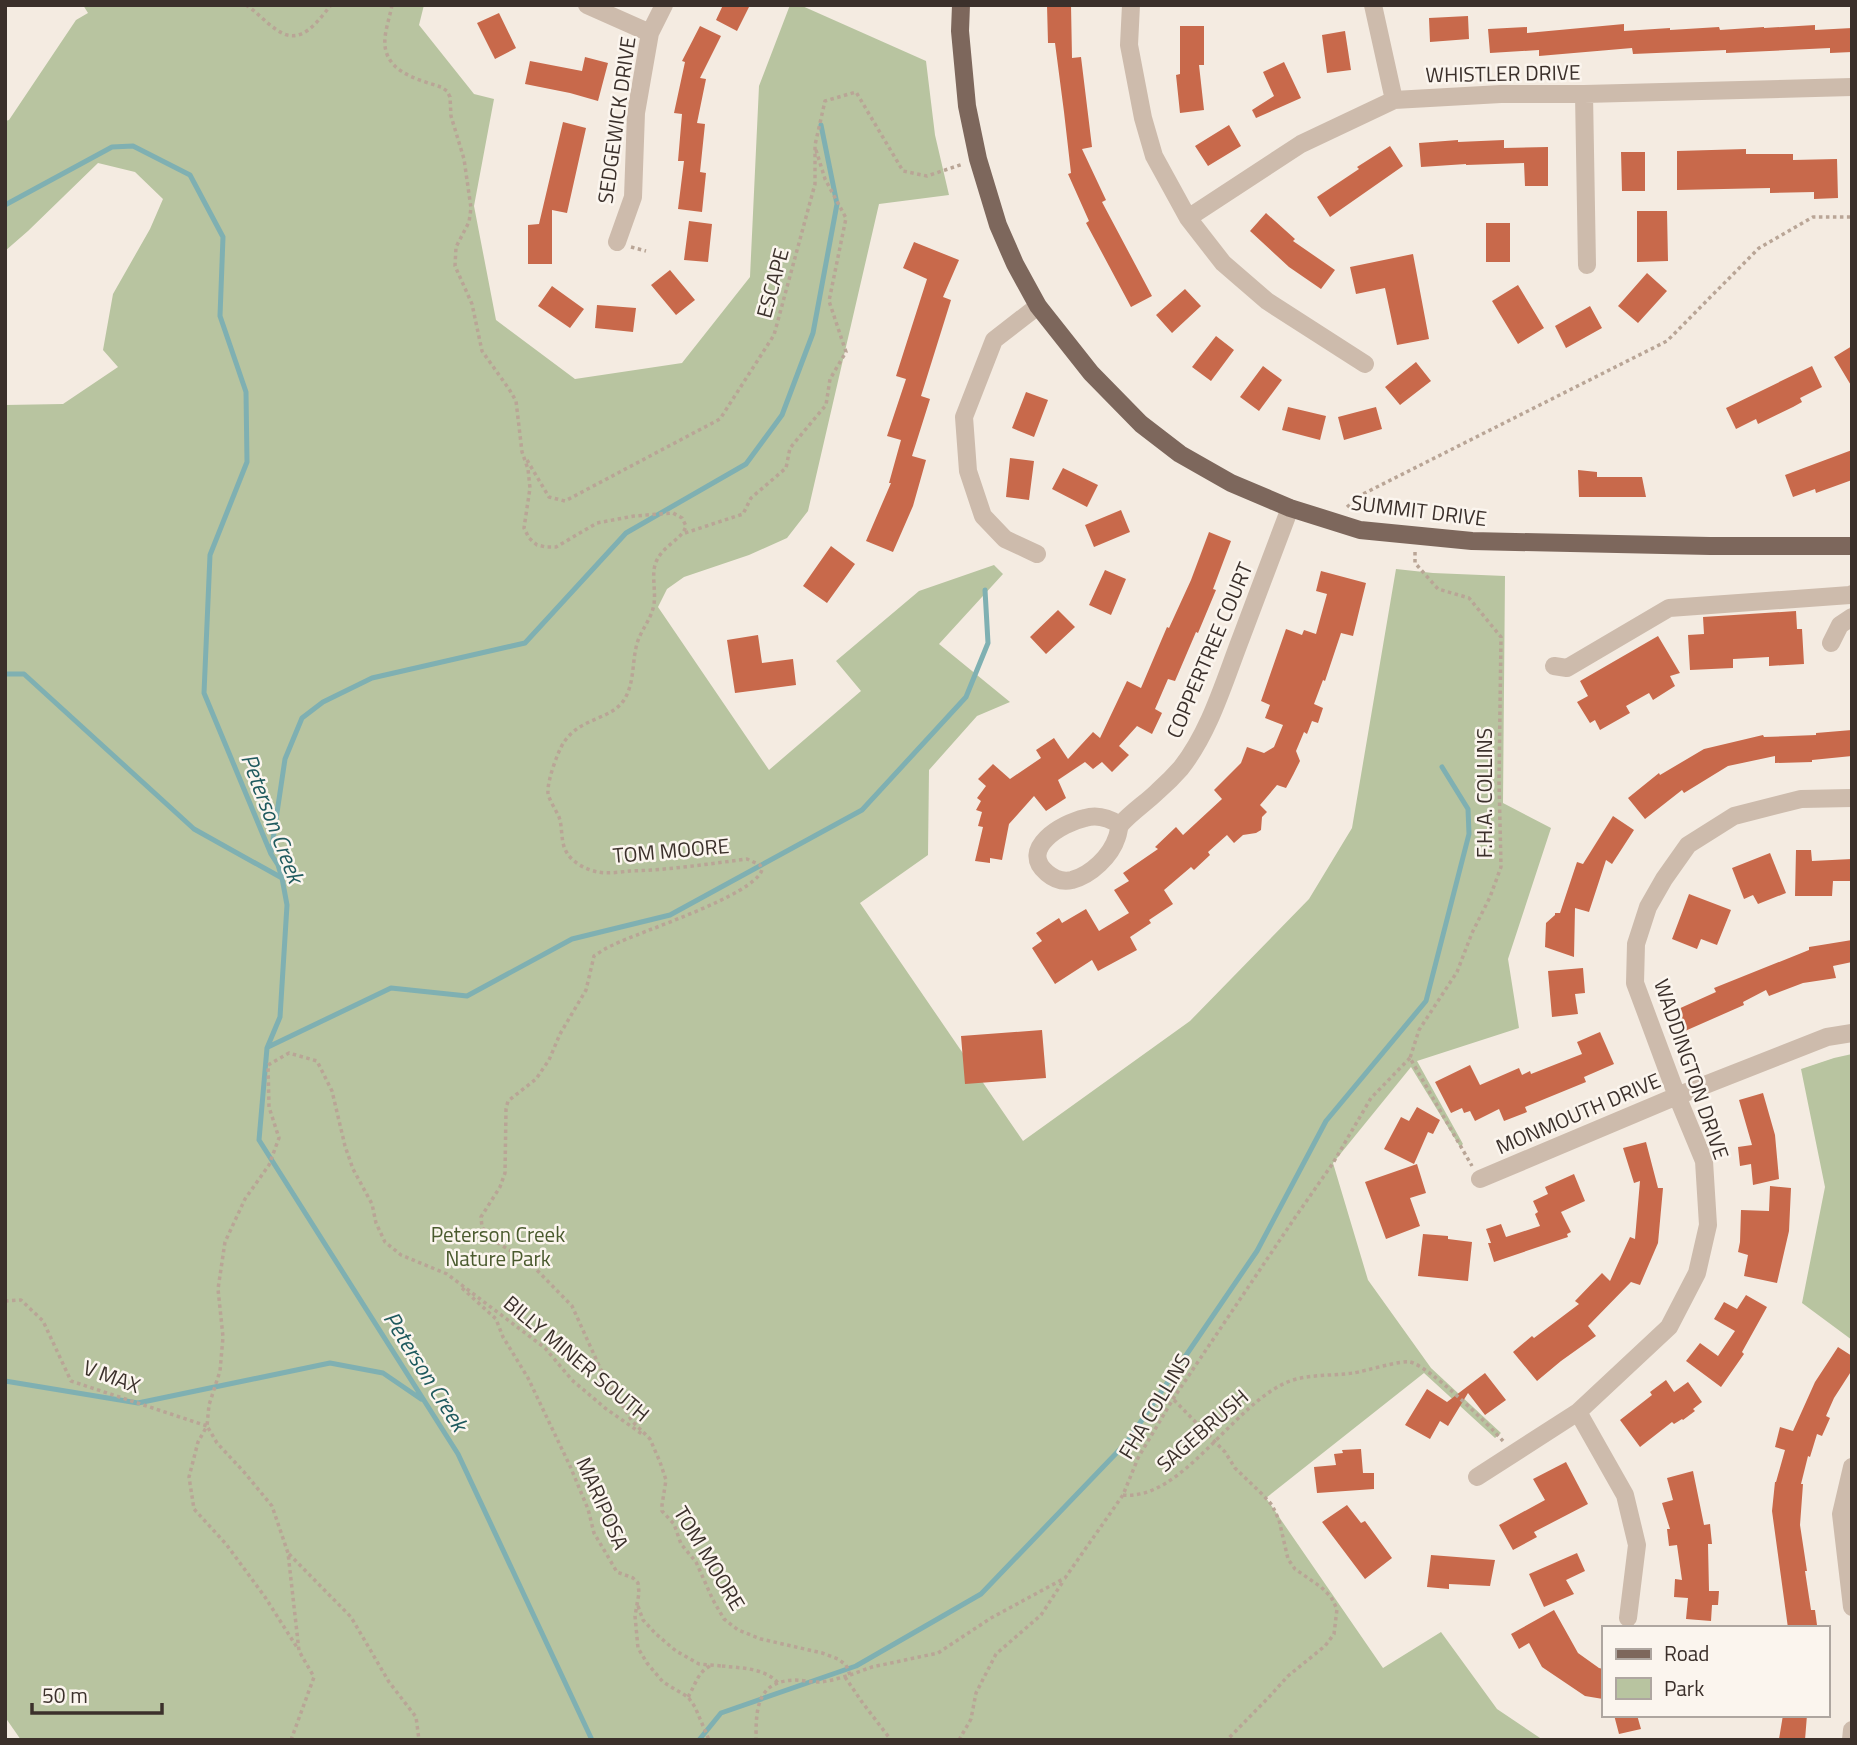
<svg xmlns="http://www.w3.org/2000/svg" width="1857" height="1745" font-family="'Titillium Web',sans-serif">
  <rect width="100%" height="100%" fill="#f4ebe1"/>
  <path fill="#b8c4a0" d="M83 5H424L419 25 474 94 494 99 474 206 496 320 575 379 682 363 750 277 759 86 790 5H800L926 61 935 135 949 195 879 204 808 511 787 538 749 555 684 577 667 589 658 607 769 770 861 691 836 661 919 591 994 565 1003 574 939 644 1010 702 977 716 929 770 928 855 860 903 1023 1141 1190 1021 1309 899 1352 828 1396 569 1433 573 1505 576 1503 803 1551 828 1508 959 1519 1028 1417 1061 1463 1144 1460 1147 1411 1067 1333 1163 1368 1280 1431 1368 1501 1433 1495 1438 1424 1373 1266 1498 1383 1668 1441 1632 1497 1709 1543 1740H21L5 1717V405L63 404 118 367 103 350 113 294 150 229 163 199 135 172 98 163 28 231 5 251V121L9 120 76 20 88 13Z
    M1852 1054V1340L1802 1303 1825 1187 1801 1069 1834 1058Z"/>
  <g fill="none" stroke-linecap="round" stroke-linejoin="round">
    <path stroke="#7fb0b2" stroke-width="5" d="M5 205 112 147 133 146 190 175 223 237 220 316 246 392 247 462 210 555 204 693 271 854 278 865 282 878 287 905 280 1017 267 1048 259 1140 458 1454 592 1740
      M5 674H24L194 829 282 878
      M271 853 285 759 302 718 323 702 372 678 525 643 626 533 746 464 782 415 813 333 837 204 821 125
      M268 1047 391 988 467 996 572 939 670 915 862 810 966 697 988 643 985 590
      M5 1381 138 1403 330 1363 383 1373 421 1399
      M699 1740 721 1713 856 1666 981 1594 1127 1442 1257 1251 1326 1121 1426 1001 1469 834 1468 809 1442 767"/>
  </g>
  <path fill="#c8694b" d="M723 5H750L737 31 716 20Z
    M1047 5H1071L1072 58 1081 57 1092 147 1082 149 1106 200 1102 202 1152 296 1131 307 1086 223 1089 221 1068 174 1071 173 1064 112 1055 43H1048Z
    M499 13 516 48 495 59 477 23Z
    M1468 16 1469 39 1430 42 1429 18Z
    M1624 24V31L1670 28V30L1719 27 1720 30 1764 27V28L1815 25V30L1852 28V52L1830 53V48L1726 53V50L1633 54 1632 48 1539 56V50L1490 53 1488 29 1527 27V33Z
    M700 26 721 36 700 78 706 79 697 123 705 124 700 172 706 173 702 212 678 209 684 161H678L682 114 674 113 685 62 682 61Z
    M1180 26H1204V65H1199L1204 110 1180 113 1176 75 1180 74Z
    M1345 31 1351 70 1327 73 1322 35Z
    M585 57 608 63 598 101 570 93 525 84 530 61 582 71Z
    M1284 62 1301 98 1256 118 1252 110 1274 96 1263 72Z
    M563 122 586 128 567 213 552 210V264H528V225L539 224Z
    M1229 125 1241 146 1208 166 1195 146Z
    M1458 140V142L1504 140V148L1548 147V186H1525L1524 163 1466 165V164L1421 167 1419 143Z
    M1390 146 1403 166 1330 217 1317 197 1359 169 1357 167Z
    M1746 149V154H1793V160L1837 159 1838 198 1814 199V192L1770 193V188L1677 190V151Z
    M1621 152H1645V191H1622Z
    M1637 211H1667L1668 261 1637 262Z
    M1266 213 1295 239 1293 241 1335 270 1321 289 1289 267 1250 231Z
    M689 221 712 224 708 262 684 260Z
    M1486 223H1510V262H1486Z
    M914 242 959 260 943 297 951 300 921 396 930 399 912 456 926 460 913 506 893 552 866 541 891 483H889L901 440 887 436 906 379 896 376 927 279 903 268Z
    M1413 254 1429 339 1397 345 1385 288 1356 294 1350 267Z
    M670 270 695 300 676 315 651 285Z
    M1647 273 1667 291 1638 323 1618 306Z
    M1518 285 1544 328 1518 344 1492 301Z
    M552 286 584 309 570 328 538 306Z
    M1185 289 1201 306 1172 333 1156 315Z
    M597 305 636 308 633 332 595 328Z
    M1590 306 1602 328 1566 348 1555 326Z
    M1216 336 1234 350 1211 381 1192 367Z
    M1852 346V387L1834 357Z
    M1416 362 1431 381 1400 405 1385 387Z
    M1263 366 1282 380 1259 411 1240 397Z
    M1812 366 1822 387 1800 398 1802 402 1793 407 1758 424 1756 419 1736 429 1726 408Z
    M1026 392 1048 400 1034 437 1012 428Z
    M1288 407 1326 416 1320 440 1282 430Z
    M1376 407 1382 429 1344 440 1338 417Z
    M1852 450V480L1816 493 1815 489 1793 497 1785 475Z
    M1010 458 1034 461 1029 500 1006 497Z
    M1063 468 1098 485 1087 507 1052 489Z
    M1578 470 1597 472V477H1642L1646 497H1579Z
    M1121 510 1130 532 1094 547 1085 525Z
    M1209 532 1231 541 1213 589 1216 590 1198 633 1196 632 1175 681 1168 679 1155 709 1162 713 1152 734 1137 726 1119 746 1129 755 1112 772 1102 762 1093 769 1085 762 1058 780 1066 798 1046 811 1034 796 1009 824 1002 860 990 858V863L975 861 983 827 978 826 982 812 976 810 981 801 977 798 986 786 978 779 993 764 1010 779 1041 758 1036 750 1054 738 1068 759 1093 732 1100 738 1127 681 1141 688 1167 627 1169 628 1191 580Z
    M831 546 855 564 827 603 803 586Z
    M1105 570 1126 579 1111 615 1089 605Z
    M1321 571 1366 583 1353 636 1341 633 1325 681 1323 680 1314 704 1323 708 1318 723 1312 721 1307 734 1304 732 1296 751 1300 761 1293 775 1286 788 1277 785 1260 805 1267 812 1262 817 1261 830 1256 833 1243 835 1234 843 1227 835 1208 852 1210 855 1194 870 1191 867 1164 890 1173 904 1149 920 1151 923 1130 937 1137 950 1098 971 1092 960 1055 984 1032 948 1042 941 1036 933 1059 918 1062 923 1086 909 1099 931 1129 913 1114 890 1129 881 1123 873 1158 849 1155 847 1176 827 1183 835 1222 799 1214 790 1241 763 1247 747 1264 753 1274 747 1283 725 1265 718 1270 705 1261 701 1286 629 1302 635 1304 630 1316 634 1327 594 1316 591Z
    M1058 610 1075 627 1046 654 1030 637Z
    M1796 611 1797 629H1802L1804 664 1769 666V657L1733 659V668L1690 670 1688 635 1704 634 1703 617Z
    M758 635 762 663 793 659 796 685 735 693 727 640Z
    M1658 636 1680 673 1670 676 1675 686 1653 700 1649 693 1626 706 1630 713 1600 730 1595 720 1590 723 1577 702 1588 696 1580 681Z
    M1852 730V756L1812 760V762L1775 763V756L1728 766 1684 793 1682 790 1645 819 1628 798 1659 773 1660 775 1704 749 1763 735 1764 737 1816 735V733Z
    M1613 816 1634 830 1612 864 1606 860 1589 912 1575 908 1574 957 1545 947 1546 923 1555 915V913H1560L1577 862 1583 864Z
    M1796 850H1811L1812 861 1852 859V881H1833L1832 896H1795Z
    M1770 853 1786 893 1758 904 1753 895 1744 899 1732 868Z
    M1689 894 1731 910 1717 945 1701 939 1697 949 1672 939Z
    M1852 940V962L1833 966 1836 978 1803 983 1769 996 1766 990 1743 1002 1744 1005 1685 1031 1676 1010 1716 992 1714 988 1809 950V947Z
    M1583 968 1585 993 1575 994 1578 1014 1552 1017 1548 971Z
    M1042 1030 1046 1078 965 1084 961 1036Z
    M1600 1032 1614 1064 1584 1077 1586 1082 1525 1107 1527 1112 1504 1121 1499 1109 1475 1121 1470 1111 1464 1113 1462 1108 1451 1113 1435 1082 1470 1065 1480 1085 1519 1068 1522 1075 1530 1071 1531 1074 1582 1054 1577 1042Z
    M1763 1093 1775 1135 1779 1179 1753 1185 1751 1164 1740 1166 1738 1147 1752 1145 1739 1100Z
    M1417 1107 1440 1120 1433 1134 1428 1132 1414 1164 1384 1149 1401 1117 1409 1121Z
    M1646 1142 1658 1188H1663L1658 1243 1640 1285 1631 1282 1588 1326 1596 1336 1561 1361 1537 1381 1513 1352 1532 1336 1534 1338 1579 1304 1575 1301 1602 1273 1610 1281 1630 1237 1635 1239 1640 1181 1634 1183 1623 1148Z
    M1417 1164 1426 1193 1410 1198 1420 1226 1386 1239 1365 1182Z
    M1574 1174 1585 1201 1561 1212 1571 1232 1567 1234 1568 1237 1494 1262 1488 1243H1491L1486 1229 1501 1224 1506 1237 1540 1226 1535 1214 1538 1212 1533 1201 1548 1194 1545 1187Z
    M1770 1186 1791 1188 1789 1231 1777 1283 1744 1276 1748 1255 1738 1252 1740 1242 1741 1210 1769 1211Z
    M1423 1234 1448 1236V1239L1472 1242 1468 1281 1418 1276Z
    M1746 1295 1767 1307 1742 1352 1744 1354 1721 1387 1686 1361 1700 1343 1718 1356 1735 1331 1714 1319 1724 1302 1737 1309Z
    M1838 1347 1852 1356V1370L1834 1398 1826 1416 1830 1418 1822 1436 1817 1434 1810 1457 1808 1456 1801 1484H1803L1800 1525 1807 1571H1805L1811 1610H1815L1817 1625 1788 1628 1772 1511 1775 1482H1776L1785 1450 1775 1447 1780 1427 1793 1431 1815 1382Z
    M1485 1373 1506 1400 1485 1415 1468 1393 1448 1426 1440 1421 1430 1439 1405 1425 1427 1389 1447 1402Z
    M1666 1380 1674 1392 1688 1382 1702 1402 1693 1409 1695 1411 1683 1420 1682 1419 1674 1424 1672 1422 1640 1447 1620 1420 1652 1395 1650 1392Z
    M1361 1449 1363 1473H1374V1489L1317 1493 1314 1467 1336 1465 1334 1454 1343 1453 1342 1450Z
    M1566 1462 1588 1504 1534 1532 1537 1537 1513 1550 1499 1525 1545 1500 1533 1479Z
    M1693 1471 1704 1525 1710 1524 1712 1544H1708L1709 1591H1719L1718 1605H1712L1711 1621 1686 1619 1688 1598 1674 1597 1675 1579 1682 1580 1677 1545 1669 1546 1667 1529H1670L1662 1503 1673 1500 1667 1478Z
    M1347 1505 1361 1523 1365 1521 1392 1558 1365 1579 1322 1522Z
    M1577 1553 1585 1571 1566 1580 1574 1594 1544 1607 1529 1574Z
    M1431 1555 1495 1560 1490 1586 1449 1584V1589L1427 1587Z
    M1554 1610 1578 1653 1599 1668 1603 1669V1699L1585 1696 1542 1667 1529 1643 1519 1649 1511 1634Z
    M1614 1715H1637L1641 1729 1619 1734Z
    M1783 1715H1807L1805 1740 1779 1739Z"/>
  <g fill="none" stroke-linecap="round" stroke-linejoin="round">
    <path stroke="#b9a596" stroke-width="3.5" stroke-dasharray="3.5 3.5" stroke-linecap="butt" d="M246 5C257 12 266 23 277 30 301 47 317 22 331 5
      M392 5C390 16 386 27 385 38 382 71 416 79 441 87L447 91 450 97 451 116 464 159 471 208 469 222 456 247 455 266 472 304 482 351 509 389 516 401 522 452 528 469 530 488 524 528 529 538 537 545 546 547H556L597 523 634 516 673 513 682 518 686 526C682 540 664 544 656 562 651 574 656 590 654 604 652 617 644 626 639 638 631 657 636 681 624 700 611 720 581 717 564 742 558 751 547 781 548 793 549 800 556 810 559 817 563 828 560 842 567 853 573 863 587 870 598 872 608 874 620 872 630 871 669 870 708 864 747 859L760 865 762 870C753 896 641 931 613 945 606 948 600 952 594 956L586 990 560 1034 549 1060 536 1079 508 1101 506 1109 505 1173 500 1187 481 1217 482 1227 491 1239 528 1261 572 1306 601 1370 632 1421 650 1439 660 1462 666 1480 662 1505V1511L674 1524 681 1544 696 1562 713 1600 724 1619 738 1630 761 1639 822 1653 838 1659 846 1665 850 1675C839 1678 828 1682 817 1682 810 1682 802 1680 795 1680 756 1681 756 1710 756 1740
      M631 247 646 251
      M527 460 549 497 565 501 720 419 774 335 815 184V145L825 101 856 92 903 171 927 176 963 164
      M1347 507 1361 495 1667 341 1759 248 1813 217H1852
      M685 533 743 514 751 498 786 468 790 448 826 405 830 379 846 352 829 301 846 218 825 179 816 150
      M1415 552V563L1438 589 1469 598 1501 637 1499 781 1501 867 1490 897 1472 933 1457 972 1419 1030 1410 1058 1472 1166
      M462 1288 496 1319 503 1337 528 1378 570 1466 588 1509 594 1533 617 1572 633 1578 638 1583 639 1593 635 1616 638 1648 647 1663 663 1682 688 1697 695 1707 709 1740
      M5 1301 21 1300 43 1321 71 1381 207 1426 198 1442 189 1477 194 1509 226 1544 265 1597 298 1649
      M1174 1400 1225 1452 1235 1468 1262 1494 1272 1505 1279 1520 1288 1559 1295 1569 1321 1587 1331 1597 1337 1609 1334 1634 1325 1646 1288 1676 1269 1697 1227 1740
      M1123 1495C1183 1501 1234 1402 1290 1381 1310 1374 1332 1376 1353 1373 1366 1371 1401 1360 1410 1362 1429 1366 1489 1425 1503 1441
      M289 1554 351 1617 389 1682 416 1717 419 1740
      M638 1606 643 1620 656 1634 676 1651 699 1664 722 1666
      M722 1666C741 1668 765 1668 778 1683
      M850 1675 872 1667 938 1653 991 1618 1065 1578 1123 1495 1138 1458 1173 1399 1294 1219 1333 1163 1371 1098 1410 1058
      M845 1677 862 1702 891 1740
      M688 1697C696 1684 697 1673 710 1666
      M291 1740 314 1677 299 1651 288 1553 272 1506 244 1472 217 1443 207 1426 209 1405 220 1371 223 1337 218 1289 225 1242 245 1199 269 1165 279 1138 269 1107 268 1065 289 1053 317 1061 332 1091 345 1146 353 1169 372 1204 376 1223 385 1242 401 1255 447 1274 545 1348 572 1380 605 1408 642 1434
      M959 1740 971 1719 976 1693 996 1654 1041 1615 1064 1580"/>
    <path stroke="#cdbbac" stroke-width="18" d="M587 5 650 33
      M1131 5 1129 45 1143 118 1154 156 1188 218 1223 263 1267 301 1365 364
      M1373 5 1394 100
      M1584 94 1587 265
      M1188 218 1301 144 1394 100 1501 94H1584L1852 87
      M617 242 633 197 636 113 650 33 664 5
      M1037 554 1005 539 983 516 968 471 964 417 994 340 1038 306
      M1831 643 1840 625 1852 617
      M1554 666 1567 668 1669 608 1850 595 1852 594
      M1120 825C1109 818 1097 814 1085 818 1062 823 1018 849 1047 873 1054 879 1063 882 1072 880 1091 875 1111 856 1117 837 1119 832 1118 827 1122 823 1133 811 1147 802 1158 791 1166 784 1174 776 1181 768 1210 731 1224 682 1241 638 1257 595 1274 551 1290 508
      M1480 1179 1677 1096 1827 1037 1852 1033
      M1578 1412 1625 1495 1637 1545 1628 1618
      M1852 1467 1841 1514 1852 1607
      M1477 1477 1578 1412 1669 1327 1697 1273 1708 1225 1704 1161 1677 1096 1635 983 1636 944 1648 907 1664 879 1688 845 1734 816 1801 799 1852 798
      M1851 1740 1852 1730"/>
    <path stroke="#7d675c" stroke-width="18" d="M961 5 960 31 967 106 978 159 998 225 1015 264 1038 306 1091 373 1141 424 1180 454 1231 483 1290 508 1360 530 1472 541 1710 546H1852"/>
  </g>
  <g text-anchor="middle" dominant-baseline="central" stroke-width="5" stroke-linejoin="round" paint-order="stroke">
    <g font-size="21" fill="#3b302b" stroke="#fbf5ee">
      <text transform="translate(1503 73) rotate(-1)">WHISTLER DRIVE</text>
      <text transform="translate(616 120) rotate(-82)">SEDGEWICK DRIVE</text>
      <text transform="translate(772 283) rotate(-75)">ESCAPE</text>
      <text transform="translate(1419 510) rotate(7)">SUMMIT DRIVE</text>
      <text transform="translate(1209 650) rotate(-67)">COPPERTREE COURT</text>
      <text transform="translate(1484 793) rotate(-90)">F.H.A. COLLINS</text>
      <text transform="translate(671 850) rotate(-5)">TOM MOORE</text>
      <text transform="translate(1692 1069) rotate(71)">WADDINGTON DRIVE</text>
      <text transform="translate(1578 1113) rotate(-23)">MONMOUTH DRIVE</text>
      <text transform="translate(577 1358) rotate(40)">BILLY MINER SOUTH</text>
      <text transform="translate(112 1376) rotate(20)">V MAX</text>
      <text transform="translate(1154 1406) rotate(-59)">FHA COLLINS</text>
      <text transform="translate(1202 1430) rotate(-41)">SAGEBRUSH</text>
      <text transform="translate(603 1503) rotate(66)">MARIPOSA</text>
      <text transform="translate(710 1558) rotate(59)">TOM MOORE</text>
    </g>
    <g font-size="21" fill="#4a5a2e" stroke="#fbf5ee">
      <text x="498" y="1234">Peterson Creek<tspan x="498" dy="24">Nature Park</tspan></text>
    </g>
    <g font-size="23" font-style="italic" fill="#1f5a5e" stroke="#fbf5ee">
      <text transform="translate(273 818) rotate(69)">Peterson Creek</text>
      <text transform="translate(426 1371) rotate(58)">Peterson Creek</text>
    </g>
  </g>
  <rect width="1857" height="1745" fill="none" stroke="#3b302b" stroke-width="14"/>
  <rect x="1602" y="1626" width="228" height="91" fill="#fbf5ee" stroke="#aea6a0" stroke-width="2"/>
  <rect x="1616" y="1649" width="35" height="10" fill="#7d675c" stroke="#aea6a0" stroke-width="2"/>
  <text x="1664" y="1661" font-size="21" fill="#3b302b">Road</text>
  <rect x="1616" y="1678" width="35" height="21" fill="#b8c4a0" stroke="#aea6a0" stroke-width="2"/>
  <text x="1664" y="1696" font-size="21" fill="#3b302b">Park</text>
  <path d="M32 1703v10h130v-10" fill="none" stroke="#3b302b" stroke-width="3.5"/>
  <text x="42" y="1703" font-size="21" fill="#3b302b" stroke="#fbf5ee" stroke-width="5" paint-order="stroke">50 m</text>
</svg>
